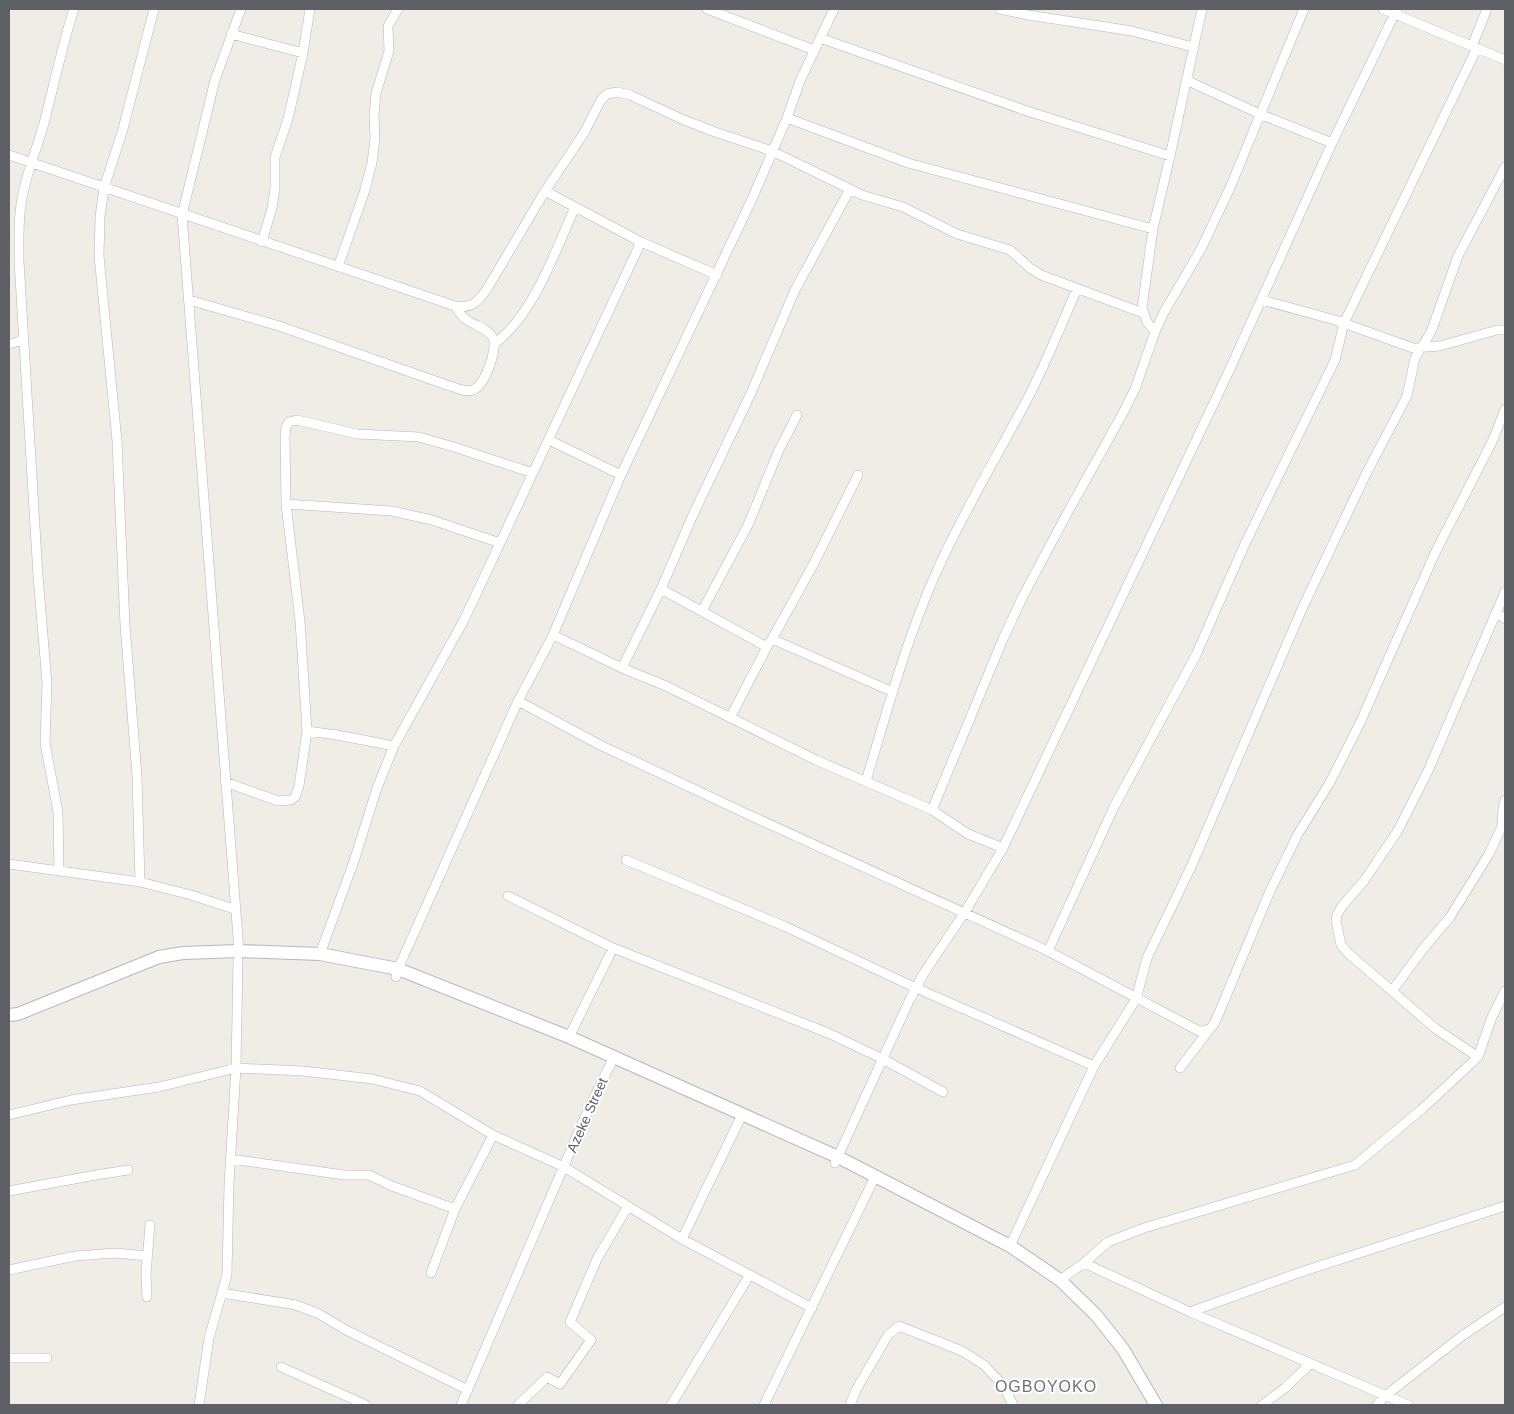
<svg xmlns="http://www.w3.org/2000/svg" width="1514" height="1414" font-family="Arial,sans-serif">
  <rect width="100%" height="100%" fill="#efede6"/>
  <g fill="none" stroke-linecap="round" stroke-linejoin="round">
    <g stroke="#b3b6ba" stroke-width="10">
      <path id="minor" d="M707 9 814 50
        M1000 9 1028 15 1132 31 1193 47
        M1383 9 1505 60
        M231 34 303 53
        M820 38 1027 111 1170 156
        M1472 46 1487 9
        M1186 80 1262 115 1332 143
        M787 118 908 163 1153 229
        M9 155 455 306C471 309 478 302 487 289L545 191 584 133 601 100 607 94 617 92 630 95 684 120 715 132 772 151 862 195 903 207 957 234 1010 250 1030 268 1041 275 1143 313
        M545 191 641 242 717 275
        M262 242 272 208 275 189V157L288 119 303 53 310 9
        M338 267 364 193 372 163 375 139 374 115 376 93 389 51 388 26 398 9
        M189 300 279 326 447 385C455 387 465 393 473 390 485 386 498 348 493 338 489 329 475 326 467 320 462 317 458 311 455 306
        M1262 300 1335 320 1413 348 1440 346 1497 330H1505
        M1155 332 1147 322 1142 308 1153 229 1170 156 1202 9
        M9 344 24 340
        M494 344C533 316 556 250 575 207
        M549 440 621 475
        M858 475 813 565 772 639 893 692
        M286 504 392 511 432 520 500 543
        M661 589 767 647
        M702 611 748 525 779 450 797 415
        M1497 613 1505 619
        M553 635 622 668 666 686 816 760 932 810 968 834 1003 848
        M622 668 661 589 692 517 751 393 795 290 850 189
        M518 701 600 745 747 814 1048 951 1199 1031C1213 1032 1214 1023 1219 1013L1270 891 1298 834 1329 784 1360 723 1435 553 1493 440 1505 409
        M730 718 769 643
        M307 731 337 735 394 746
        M866 781C887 711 906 640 936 573 963 512 998 455 1029 396 1047 361 1061 325 1077 289
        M225 782 278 801 291 800 295 797 299 786 307 731 300 621 286 504 285 436 286 427 289 422 297 420 357 434 419 437 454 447 533 473
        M932 810 1003 639 1023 596 1069 510 1123 413 1135 389 1155 332 1163 314 1201 249 1229 190 1304 9
        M626 860 784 926 916 988 1094 1066
        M9 864 140 882 191 895 234 909
        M59 870 58 812 45 743 47 683 38 576 19 261C19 237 18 212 24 189 29 167 38 145 44 123 54 85 62 46 74 9
        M140 882 137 776 125 625 117 441 99 256 100 217 104 188 123 129 154 9
        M508 896 613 948 828 1033 883 1059 943 1092
        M239 951 182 215 215 80 241 9
        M1048 951 1114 807 1196 655 1244 546 1335 360 1344 323 1477 48
        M320 954 354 861 377 788 394 746 464 620 641 242
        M396 977 398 969 518 701 553 635 620 477 752 199 787 118 800 81 834 9
        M1392 991 1423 949 1450 917 1489 854 1502 826 1503 809 1505 800
        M569 1037 613 948
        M1478 1057 1436 1029 1349 954 1341 945 1336 921 1337 915 1342 906 1364 881 1397 832 1428 771 1505 592
        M1180 1068 1209 1030
        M9 1115 71 1100 159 1087 236 1068 303 1071 372 1079 420 1091 493 1135 564 1167 682 1239 812 1308
        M231 1159 344 1175H369L392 1186 455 1209
        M835 1163 910 999 924 973 965 912 1003 848 1229 371 1332 143 1397 9
        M9 1191 96 1175 128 1170
        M682 1239 739 1121
        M1010 1246 1094 1066 1136 999 1147 958 1191 867 1302 609 1366 474 1407 396 1415 358 1431 332 1458 256 1505 167
        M1084 1263 1190 1312 1408 1405
        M9 1270 75 1256 115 1253 147 1256
        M431 1273 455 1209 493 1135
        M1060 1280 1084 1263 1108 1242 1144 1228 1355 1165 1422 1109 1478 1057 1492 1017 1505 991
        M222 1293 296 1305 319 1314 346 1330 468 1390
        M147 1297 146 1274 150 1225
        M1190 1312 1298 1273 1505 1206
        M9 1358H47
        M281 1367 366 1405
        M199 1405 209 1338 227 1275 229 1184 236 1068 238 960
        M461 1405 588 1110 611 1063
        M518 1405 547 1377 560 1384 591 1340 570 1322 597 1259 628 1206
        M671 1405 749 1276
        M764 1405 873 1181 880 1177
        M850 1405 856 1390 888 1335 899 1326 962 1351 984 1365 1004 1386 1013 1405
        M1262 1405 1285 1388 1310 1364
        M1377 1405 1385 1396 1462 1336 1505 1307"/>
    </g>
    <g stroke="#b4b8bc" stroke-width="14">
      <path id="secondary" d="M9 1015 18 1014 159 957 183 953 239 951 320 954 398 969 569 1037 838 1157 1010 1246 1060 1280 1096 1315 1123 1349 1156 1405"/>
    </g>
    <use href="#minor" stroke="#fff" stroke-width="9"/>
    <use href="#secondary" stroke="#fff" stroke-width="12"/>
  </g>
  <g text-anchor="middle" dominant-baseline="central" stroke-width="4" stroke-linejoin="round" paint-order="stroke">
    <g font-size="14" fill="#5d6165" stroke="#fff">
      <text transform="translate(587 1115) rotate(-66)">Azeke Street</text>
    </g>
    <g font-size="16" letter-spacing="1" fill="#6e7377" stroke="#fff">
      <text x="1046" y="1386">OGBOYOKO</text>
    </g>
  </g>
  <rect width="1514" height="1414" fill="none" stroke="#5d6165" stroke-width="20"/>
</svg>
